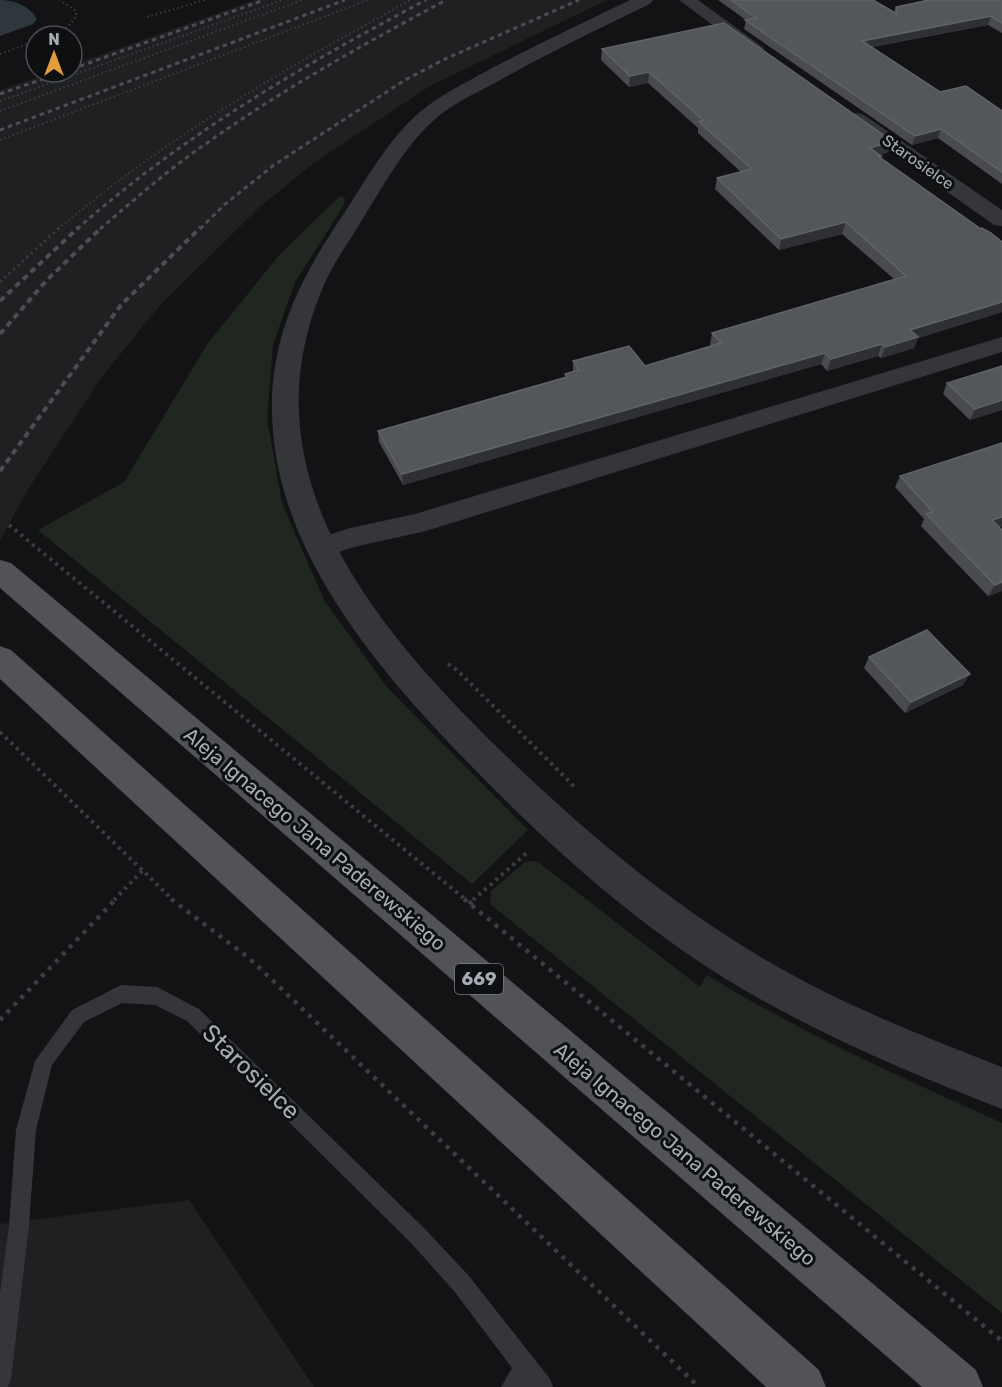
<svg xmlns="http://www.w3.org/2000/svg" width="1002" height="1387" font-family="Rubik,sans-serif">
  <rect width="100%" height="100%" fill="#131315"/>
  <path fill="#1f2022" d="M255 0H607L430 86 315 162 261 206 161 304 101 378 27 491 0 541V90L52 72H72V65Z
    M189 1200 314 1387H0V1224Z"/>
  <path fill="#202720" d="M340 196 345 198 344 205 295 282 273 345 267 418 282 503 324 600 386 686 528 830 472 884 38 530 124 482 208 343 280 254Z
    M532 861 538 862 700 987 707 975C801 1033 901 1077 1002 1123V1313L490 904 491 891 525 862Z"/>
  <path fill="#2e373c" d="M0 0C14 0 30 6 37 19L33 24 0 36Z"/>
  <g fill="none" stroke-linecap="round" stroke-linejoin="round">
    <path stroke="#3b3d40" stroke-width="2" stroke-dasharray="1.5 3" stroke-linecap="butt" d="M147 17 205 0
      M49 36 67 27 76 17V11L60 0
      M0 54 36 41
      M0 101 283 0
      M0 111 302 0
      M0 140 368 0
      M58 229C166 138 287 67 411 0"/>
    <path stroke="#3b3d40" stroke-width="3" stroke-dasharray="2 4" stroke-linecap="butt" d="M0 282 60 227"/>
    <path stroke="#3b3d40" stroke-width="4" stroke-dasharray="3 4.5" stroke-linecap="butt" d="M9 525 466 900
      M448 664 457 670 572 784 574 789
      M0 732 173 900
      M114 900 143 870
      M473 900 529 851"/>
    <path stroke="#3b3d40" stroke-width="4.5" stroke-dasharray="4 6" stroke-linecap="butt" d="M171 899 249 958 699 1387
      M464 899 1002 1341
      M469 904 475 899
      M0 1020 116 899"/>
    <path fill="#35363a" fill-rule="evenodd" d="M121 985 157 987 199 1009 425 1229 469 1276 550 1379 553 1387H501L512 1368 454 1291 411 1243 187 1021 155 1005 122 1003 84 1022 52 1065 36 1130 29 1225 11 1379 8 1387H0V1294L9 1225 16 1130 35 1061 72 1010Z"/>
    <path fill="#35363a" fill-rule="evenodd" d="M679 0H698L764 48 761 52H749Z
      M857 113 864 115 1002 210V226L994 225 850 123 847 119 850 115Z
      M1002 337V352L426 531 354 547 321 558 311 555 307 548 311 541 350 528 415 514Z"/>
    <path fill="#35363a" fill-rule="evenodd" d="M630 0H653L650 4C598 29 546 54 495 83 474 94 452 104 434 120 401 150 380 192 356 230 343 250 330 269 321 292 245 478 378 631 503 753 583 830 668 902 764 959 839 1003 921 1036 1002 1067V1109C913 1074 824 1037 741 988 645 931 560 856 481 776 390 683 284 567 273 431 266 350 294 289 337 224 363 186 385 142 420 112 439 96 461 85 483 73 531 47 581 24 630 0Z"/>
    <path fill="#515358" fill-rule="evenodd" d="M0 560 11 563 976 1370 983 1387H922L0 588Z
      M0 646 11 650 819 1370 826 1387H766L0 679Z"/>
    <path stroke="#4c4e52" stroke-width="3" stroke-dasharray="4.5 4" stroke-linecap="butt" d="M72 69 264 0
      M0 94 63 72
      M0 130 345 0
      M77 229C182 136 303 65 426 0
      M100 229C135 199 169 169 207 143 283 89 364 44 446 0
      M200 229 224 205 274 165 405 80 445 59 579 0"/>
    <path stroke="#4c4e52" stroke-width="4" stroke-dasharray="6 4.5" stroke-linecap="butt" d="M0 301 79 227
      M0 334 47 280 102 227
      M0 471 121 305 201 227"/>
  </g>
  <path fill="#494b50" d="M718 0H873L894 12 896 7 1002 0V33L988 25 872 47 940 92 1002 111V184L938 138 912 145 744 29 746 20Z
    M602 49 892 141 888 152 880 155 881 156 880 158 1002 312 918 338 914 348 881 358 878 356 827 371 821 364 403 485 379 442 378 431 565 378V374L573 372V361L645 366 711 346 710 345 712 333 894 279 842 234 779 250 715 189 717 178 741 172 698 133V128L648 83 629 87 601 60Z
    M1002 366V410L970 420 943 394 947 383Z
    M1002 443V526L999 527 1002 530V591L988 596 921 526 924 519 895 487 900 476Z
    M869 657 963 685 905 713 864 668Z"/>
  <path fill="#2f3034" d="M991 16 988 25 859 49 862 41Z
    M649 72 648 83 629 87 630 76Z
    M941 129 938 138 912 145 915 136Z
    M892 141 888 152 867 159 870 148Z
    M846 222 842 234 779 250 781 239Z
    M1002 302V312L918 338 914 348 881 358 885 347 910 330Z
    M882 344 878 356 827 371 831 359Z
    M825 353 821 364 403 485 402 474Z
    M1002 400V410L970 420 975 409Z
    M1002 517V526L986 531 992 520Z
    M1002 582V591L988 596 995 585Z
    M970 674 963 685 905 713 911 702Z"/>
  <path fill="#53565a" stroke="#606368" stroke-width="1.5" d="M731 0H873L897 14 896 7 929 0H1002V23L991 16 862 41 940 92 966 86 1002 111V172L941 129 915 136 745 20 756 18Z
    M724 23 892 141 870 148 881 156H878L981 229 982 228 991 233 1002 242V302L910 330 918 337 885 347 882 344 831 359 825 353 402 474 378 431 567 377 565 374 579 370 573 361 629 346 645 366 721 343 712 333 906 276 846 222 781 239 717 178 752 169 699 122 703 120 649 72 630 76 602 49Z
    M1002 366V400L975 409 947 383Z
    M1002 443V517L992 520 1002 530V582L995 585 926 514 933 512 900 476Z
    M927 630 970 674 911 702 869 657Z"/>
  <g text-anchor="middle" dominant-baseline="central" stroke-width="6" stroke-linejoin="round" paint-order="stroke">
    <g font-size="16" fill="#a6acb4" stroke="#0e0f10">
      <text transform="translate(918 162) rotate(35)">Starosielce</text>
    </g>
    <rect fill="#0e0f10" stroke="#787d83" stroke-width="1.5" x="455" y="964" width="48" height="30" rx="4.5"/>
    <g font-size="18" font-weight="bold" fill="#a6acb4">
      <text x="479" y="979">669</text>
    </g>
    <g font-size="20" fill="#a6acb4" stroke="#0e0f10">
      <text transform="translate(315 839) rotate(40)">Aleja Ignacego Jana Paderewskiego</text>
      <text transform="translate(685 1154) rotate(40)">Aleja Ignacego Jana Paderewskiego</text>
    </g>
    <g font-size="24" fill="#a6acb4" stroke="#0e0f10">
      <text transform="translate(251 1072) rotate(44)">Starosielce</text>
    </g>
  </g>
  <g transform="translate(54 54)"><circle r="28" fill="#0e0f10" stroke="#4b4e52" stroke-width="1.5"/>
  <path d="M0-4.5L10 22L0 15L-10 22Z" fill="#e29c3e"/>
  <text y="-9" font-size="16" font-weight="bold" text-anchor="middle" fill="#a6acb4">N</text>
  </g>
</svg>
